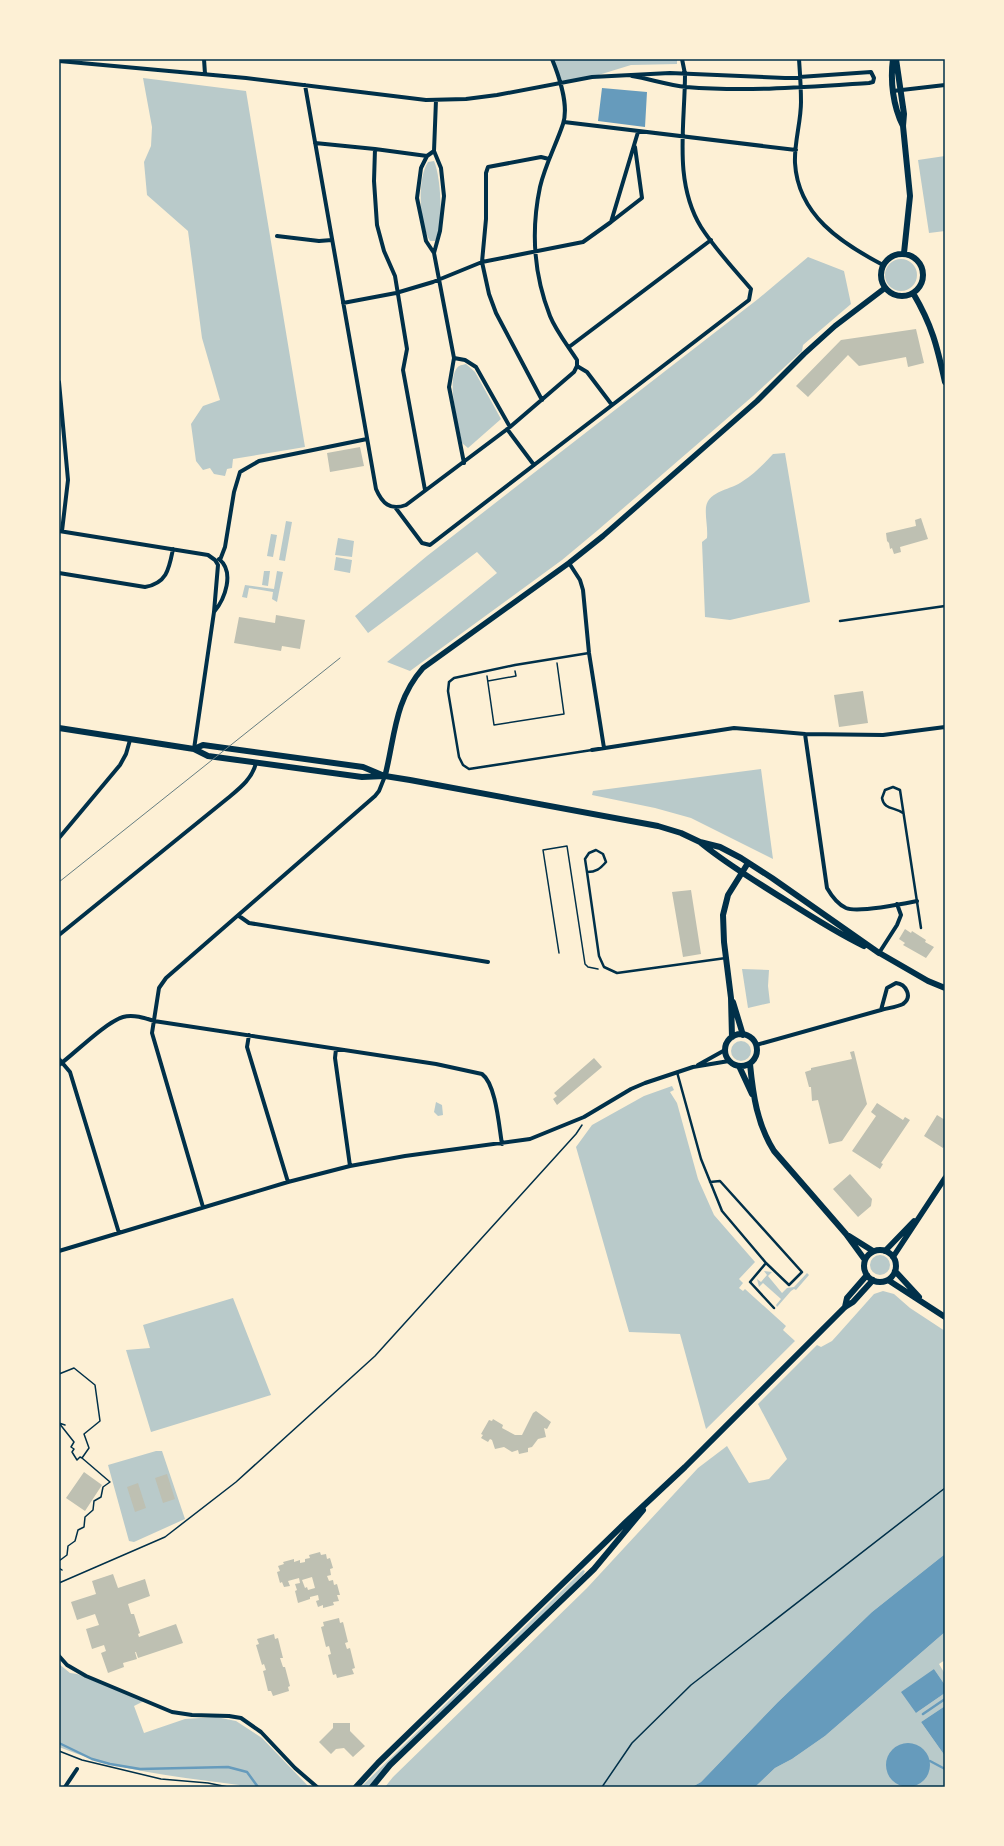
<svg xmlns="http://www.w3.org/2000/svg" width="1004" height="1846" font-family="Poppins,sans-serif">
  <rect width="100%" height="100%" fill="#fdf0d5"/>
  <path fill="#b9caca" d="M552 59H677V64L631 65 592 77 561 81Z
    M143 78 246 91 305 447 233 459 232 468 227 469 225 476 214 474 210 468 203 470 196 461 191 424 203 406 220 400 202 338 188 231 147 195 144 162 151 146 152 127Z
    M945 156V231L929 233 918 160Z
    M434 161C441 177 444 226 435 241H430C419 223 417 179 428 162Z
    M808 257 844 271 851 304 803 345 802 351 753 396 598 530 562 560 410 671 387 662 497 573 477 552 368 633 355 616 427 556 758 299Z
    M885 275a16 16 0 1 1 32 0a16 16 0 1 1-32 0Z
    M466 364 475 372 501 419 468 448 462 443C459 426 446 382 457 368 459 365 462 365 466 364Z
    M785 453 810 602 730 620 705 617 702 542 707 538C708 528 705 517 706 507 709 490 732 490 743 481 754 474 764 464 773 454Z
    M286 521 292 522 285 561 279 560Z
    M271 534 277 535 273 557 267 556Z
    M338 538 354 541 352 557 335 555Z
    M336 557 352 560 350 573 334 570Z
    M264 571H270L268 586 262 585Z
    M277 571 283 572 277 602 272 599 273 592 249 588 247 598 242 597 245 585 274 589Z
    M761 769 773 859 691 818 655 808 592 795 593 791Z
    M742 969 769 970 768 986 770 1003 748 1008Z
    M731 1051a10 10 0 1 1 20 0a10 10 0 1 1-20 0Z
    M672 1086 674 1090 670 1092 677 1103 698 1179 714 1215 755 1262 739 1279 743 1283 739 1288 743 1291 745 1289 786 1326 783 1330 795 1341 706 1429 680 1334 629 1332 576 1147 592 1125 644 1096Z
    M436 1102 442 1105 443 1115 438 1116 434 1112Z
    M870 1265a10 10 0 1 1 20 0a10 10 0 1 1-20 0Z
    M764 1271 772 1272 768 1276 782 1293 787 1288 794 1287 807 1273 809 1275 796 1290 794 1289 791 1291 777 1307 776 1305 781 1299 763 1283 759 1287 757 1279 761 1282 767 1275Z
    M883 1291 894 1294 910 1308 945 1331V1554L872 1612 778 1702 701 1782 692 1787H385L393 1777 587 1588 698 1468 727 1446 749 1483 769 1479 787 1459 758 1404 817 1345 821 1347 832 1341 841 1331 874 1294Z
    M233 1298 271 1395 151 1432 126 1350 150 1348 143 1325Z
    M156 1451H162L185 1519 134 1542 129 1541 108 1465Z
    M583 1570 585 1571 583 1575 389 1763 368 1787H361Z
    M945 1632V1660L939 1664 945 1674V1685L934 1669 916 1713 945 1693V1706L921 1722 945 1756V1787H755L775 1768 792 1759 825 1736Z
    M59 1664 70 1673 77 1674 144 1701 134 1706 144 1733 185 1719 216 1717 236 1721 262 1738 309 1787H241L239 1785C178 1777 116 1771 59 1747Z"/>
  <path fill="#669bbc" d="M602 88 647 92 645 127 598 121Z
    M945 1554V1632L825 1736 792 1759 775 1768 755 1787H692L701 1782 778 1702 872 1612Z
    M934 1669 945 1685V1693L916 1713 901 1692Z
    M945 1706V1756L921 1722Z
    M886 1765a22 22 0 1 1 44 0a22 22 0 1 1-44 0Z"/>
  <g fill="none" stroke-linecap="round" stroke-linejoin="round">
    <path stroke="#669bbc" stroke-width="2.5" d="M923 1714 945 1699
      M59 1743 92 1759 110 1764 140 1769 228 1767 247 1772 258 1787
      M930 1761 945 1769"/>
  </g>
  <path fill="#bec0b2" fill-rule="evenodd" d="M916 329 924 363 908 367 906 357 859 366 848 355 808 397 796 386 841 340Z
    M360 447 364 466 330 472 327 453Z
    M921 518 928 539 900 547 901 552 894 554 892 548 890 549 889 543 887 541 886 533 916 526 915 520Z
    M276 615 305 620 300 649 282 646 281 651 234 643 239 617 275 623Z
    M863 691 868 723 839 727 834 695Z
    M691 890 701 954 683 957 672 892Z
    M905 929 911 933 912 931 926 940 925 942 934 947 926 958 903 945 905 943 899 939Z
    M854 1051 867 1104 842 1141 829 1144 818 1100 812 1101 811 1087H809L805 1072 811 1070V1068L852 1059 850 1052Z
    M594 1058 602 1067 557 1105 553 1099 557 1096 554 1093Z
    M877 1103 903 1120 905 1117 910 1120 881 1163 883 1164 880 1169 852 1151 876 1116 871 1112Z
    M937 1115 945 1120V1145L943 1148 924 1136Z
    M850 1174 872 1199 871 1206 858 1217 833 1189Z
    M536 1411 551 1422 547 1429 544 1428 546 1437 538 1439 532 1447 528 1448V1452L519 1454 518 1450 512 1452 504 1447 495 1449 492 1440 490 1439 488 1442 481 1438 483 1435 481 1434 489 1420 492 1421 493 1419 503 1425 502 1428 515 1435H522L533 1413Z
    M84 1472 102 1485 85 1511 66 1498Z
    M167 1474 175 1499 163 1503 155 1478Z
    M138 1483 146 1508 135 1512 127 1487Z
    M320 1552 321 1555 326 1554 327 1559 330 1558 333 1568 330 1569 331 1575 327 1576 329 1581 333 1580 334 1585 337 1584 340 1595H337L339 1601 333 1602 334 1605 323 1608V1605L318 1607 316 1601 319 1600 318 1595 310 1597V1599L298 1603 295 1591 297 1590 295 1584 300 1583 299 1578 288 1581 290 1586 284 1587 282 1582 280 1583 277 1572 280 1571 278 1566 284 1564 283 1562 294 1559V1562L300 1560V1563L305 1562V1559L310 1558 309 1555ZM312 1577 315 1588 308 1590 307 1587 305 1588 302 1580Z
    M113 1574 118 1588 145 1579 150 1596 128 1604 131 1614H134L140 1633 138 1634 139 1637 176 1624 183 1643 138 1658 136 1652H135L137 1659 123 1663 124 1667 108 1673 101 1653 106 1651 104 1645 92 1649 86 1629 99 1625 95 1614 77 1620 71 1602 96 1594 92 1581Z
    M339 1618 340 1623 343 1622 348 1642 345 1643 347 1649 350 1648 355 1668 352 1669 354 1674 337 1678 336 1674 333 1675 328 1655 331 1654 329 1646 326 1647 321 1627 324 1626 323 1622Z
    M274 1634 275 1639 278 1638 283 1658H280L283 1667H285L290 1686 288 1687 289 1691 273 1696 271 1691H268L263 1671 266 1670 264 1664 262 1665 256 1645 259 1644 257 1639Z
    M333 1723H350V1731L365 1746 353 1757 344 1748 336 1749 331 1754 319 1742 333 1728Z"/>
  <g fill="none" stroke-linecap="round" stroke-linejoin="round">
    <path stroke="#003049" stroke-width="1.5" d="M487 676 494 725 564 714 557 663
      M488 681 516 676 515 671
      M559 953 543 850 567 846 585 964 588 967 598 969
      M59 1374 74 1368 95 1385 100 1421 84 1434 89 1448 82 1458 80 1457 77 1460 72 1452 74 1449 71 1447 74 1442 59 1423 65 1425
      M59 1561 67 1555 68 1546 75 1541 78 1530 84 1527 85 1517 93 1510 94 1501 101 1497 103 1487 110 1482 82 1458
      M59 1566V1567
      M59 1568 62 1570
      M59 1583 165 1537 236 1482 375 1356 576 1134 582 1125
      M59 1751 82 1760 161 1779 208 1783 228 1787
      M602 1787 632 1743 691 1685 945 1488"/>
    <path stroke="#003049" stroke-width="2.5" d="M840 621 945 606
      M589 653 515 665 454 678 449 682 448 691 459 757 463 765 469 769 592 750
      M903 813C895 807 884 810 882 798L885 790 893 787 900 790 921 928
      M587 872 585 859 589 853 596 850 603 854 606 862C600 869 596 872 587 872L599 956 604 967 617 973 726 958
      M677 1072 701 1159 722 1211 766 1263 750 1282 774 1308
      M710 1182 720 1181 802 1272 789 1285 766 1263"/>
    <path stroke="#003049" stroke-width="4" d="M204 59 205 74
      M552 59C559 76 569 106 563 124 556 145 545 165 540 187 531 230 534 275 550 316 556 331 568 346 577 360V366
      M799 59C800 73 801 88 801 102 801 122 794 143 795 163 798 215 841 243 883 265
      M59 61 246 78 426 100 466 99 497 95 592 77 670 73 785 78 871 72 874 78 873 82 869 83C808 87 747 92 686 87 668 85 650 79 632 76
      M305 85 376 489C382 503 390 511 406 505L510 427 574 372 577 366
      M893 91 945 85
      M564 122 796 150
      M315 143 375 149 374 181 377 225 384 251 395 276 407 349 403 370 425 490
      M375 149 427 156
      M434 151 427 156 421 168 417 198 426 241 434 253 454 358 465 360 476 367 510 427
      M611 222 642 198 635 147
      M277 236 319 241 332 240
      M434 253 440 231 444 196 441 168 434 151 436 100
      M343 303 396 293 433 282 482 262 583 242 611 222 638 132
      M569 347 711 240
      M454 358 449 387 464 463
      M577 366 587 372 612 405
      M59 382 68 480 62 531
      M542 400 496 313 489 294 482 262 486 219V173L488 167 541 157 549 159
      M507 429 534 465
      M395 507 422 543 430 545 749 300 751 289C734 269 715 249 701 227 673 181 685 125 685 74L682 59
      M59 531 208 555 215 560 218 565 214 612 194 749
      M220 560 225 547 234 492 240 472 259 461 367 439
      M569 563 580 580 583 590 589 653 604 748
      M59 573 145 587C167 583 169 569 173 549
      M214 612C225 599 235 572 219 559
      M805 734 827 888C831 895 837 904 846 908 858 913 902 904 917 901
      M592 750 734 728 805 734 883 735 945 727
      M59 838 120 765 126 754 130 740
      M239 916 249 923 488 962
      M59 935 228 798C240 788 252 779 256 763
      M879 953 897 925 901 915 897 904
      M896 983C906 984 913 997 903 1004 897 1007 888 1008 881 1010L887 988Z
      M249 1035 247 1047 288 1182
      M756 1045 881 1010
      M336 1049 335 1058 350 1166
      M59 1059 70 1072 119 1233
      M59 1065C75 1053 106 1022 123 1017 133 1014 145 1018 154 1021L436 1064 482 1074C496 1084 499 1127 502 1144
      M698 1065 725 1050
      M203 1207 152 1033 159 988 166 978 375 796 379 791 385 776
      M59 1251 288 1182 350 1166 405 1156 530 1139 584 1117 631 1089 645 1083 693 1067 729 1061
      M59 1656 67 1665 86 1676 172 1712 192 1715 229 1716 241 1718 261 1732 295 1768 317 1787
      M65 1787 77 1769"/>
    <path stroke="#003049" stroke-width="5.5" d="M385 776C395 737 394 701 423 668L569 563 603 536 757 401 804 354 835 326 885 288
      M885 1251 914 1221
      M893 1257 945 1178"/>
    <path stroke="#003049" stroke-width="6" d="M893 59C890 81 893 106 903 126
      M896 59 904 114 903 126 910 196 904 253
      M881 275a21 21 0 1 1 42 0a21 21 0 1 1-42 0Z
      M913 293C932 325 937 346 945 382
      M59 728 194 749 208 756 362 777 385 776 410 780 658 826 681 833 700 842 720 847 741 858 772 878 879 953
      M194 749 203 745 363 767 382 775
      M701 843C728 865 758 883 787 901 812 917 837 933 864 946
      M876 951 928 981 945 988
      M733 1002 743 1035
      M725 1050a16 16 0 1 1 32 0a16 16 0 1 1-32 0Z
      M732 1037 731 998 724 942 723 915 728 895 748 863
      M750 1064C753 1095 757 1124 774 1151L846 1234 865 1260
      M739 1066 752 1094
      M849 1236 873 1251
      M864 1266a16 16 0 1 1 32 0a16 16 0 1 1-32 0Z
      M895 1271 919 1297
      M888 1280 945 1317
      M845 1307 847 1298 867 1275
      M356 1787 378 1763 625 1523 685 1467 845 1307 853 1302 873 1280
      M372 1787 390 1765 594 1569 643 1510"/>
    <path stroke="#657d81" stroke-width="1" d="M59 882 340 658"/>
  </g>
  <rect width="1004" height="1846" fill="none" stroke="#fdf0d5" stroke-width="120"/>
  <rect x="60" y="60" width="884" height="1726" fill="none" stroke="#003049" stroke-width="1.5"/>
</svg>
